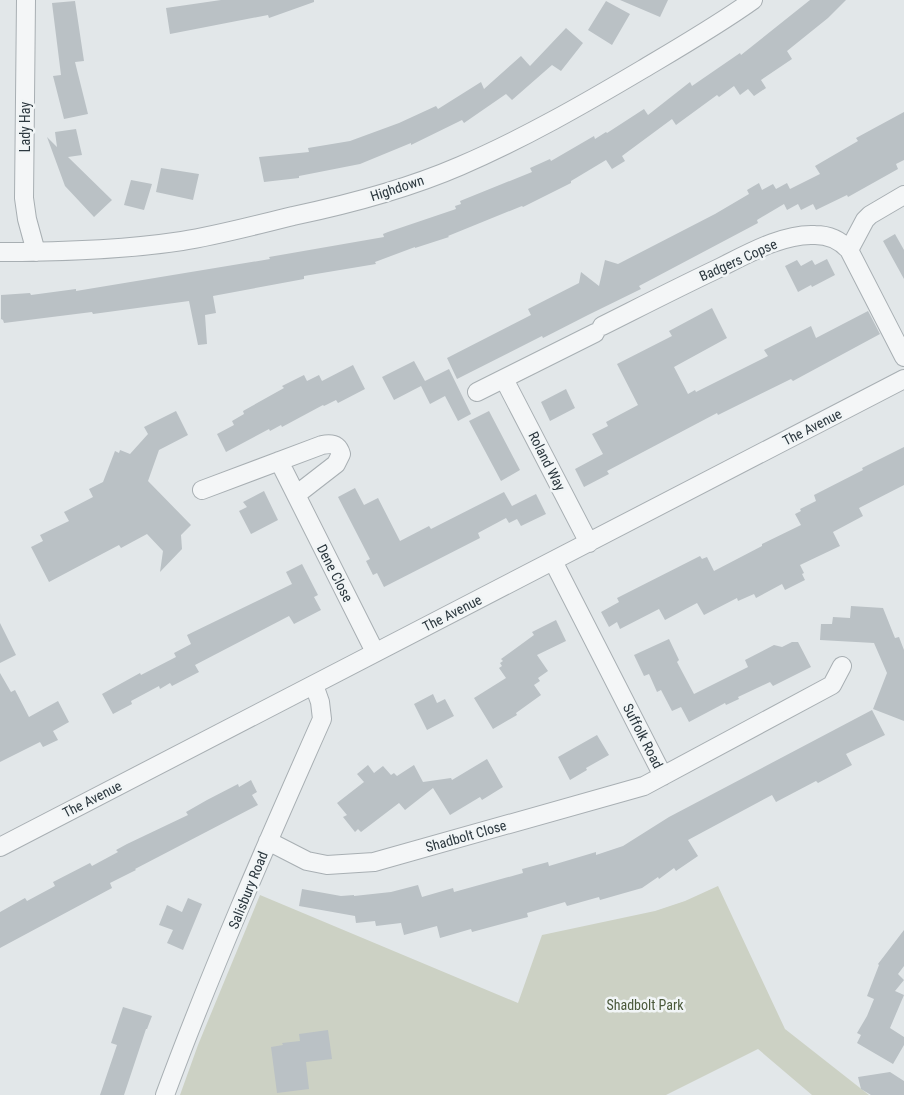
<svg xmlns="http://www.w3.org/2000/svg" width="904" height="1095" font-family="'Roboto Condensed',sans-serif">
  <rect width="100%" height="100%" fill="#e2e7e9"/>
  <path fill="#ccd1c4" d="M718 886 785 1029 869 1095H812L758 1049 666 1095H180L198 1045 260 895 518 1003 542 935 655 911 685 901Z"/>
  <path fill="#bac1c5" d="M221 0H314V2L269 18 268 15 170 34 166 8Z
    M620 0H668L660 17Z
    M810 0H846L828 18 787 51 792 59 761 80 766 88 754 96 748 89 740 95 734 86 719 97 717 95 676 125 672 119 622 156 625 161 612 169 606 160 571 181V183L523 207 522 206 448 236 449 237 415 248V247L375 262 376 264 304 276V279L213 296 216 313 205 315 207 344 198 345 189 301 93 314 92 312 4 323 3 320 1 319V295L30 293 31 295 76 289V291L270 259 269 257 384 237 383 234 388 232 456 209 455 206 461 204 460 201 532 172 530 168 550 159 551 161 594 136 595 139 606 132 607 133 644 109 648 115 690 82 692 86 740 53 741 55Z
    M75 1 84 61 75 62 88 114 64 119 53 76 61 75 52 3Z
    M606 1 630 14 612 45 588 30Z
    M566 28 583 43 561 71 552 65 512 100 506 94 464 123 462 120 411 145V143L360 164 299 176V178L264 182 259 157 309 152 308 148 350 141 399 123 436 106 438 109 481 82 484 89 521 56 530 66Z
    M904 112V160L896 164 898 169 848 197 847 195 816 210 813 204 801 210 798 204 787 210 784 204 757 220 758 223 639 286 641 289 588 315 543 338 542 336 457 379 447 358 531 315 528 309 579 283 581 272 599 286 605 260 618 264 715 214 749 194 747 190 759 183 762 190 773 184 776 189 787 183 790 189 820 174 815 166 858 141 856 138Z
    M76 129 82 155 68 157 112 200 94 217 65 186 47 137 57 147 55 132Z
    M161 168 199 174 193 200 156 192Z
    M131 180 152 184 144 210 124 205Z
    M895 234 904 250V279L883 241Z
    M827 259 835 275 812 287 811 285 798 292 785 266 797 260 801 266 812 260 815 265Z
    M712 308 727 338 674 367 688 394 695 390 696 392 768 356 764 350 811 326 816 338 868 311 880 334 793 381 791 379 718 415 717 413 607 471 609 474 584 487 575 469 603 454 592 434 608 426 606 422 638 405 617 364 672 336 669 331Z
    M414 361 425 381 449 369 471 414 458 421 445 396 430 404 421 386 394 400 382 377Z
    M353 365 365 389 338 403 336 400 324 406 323 405 282 427 281 425 270 431 269 429 226 452 217 434 234 425 232 421 244 414 243 411 284 388 282 386 304 375 307 381 319 375 322 381Z
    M566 389 575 408 550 421 541 402Z
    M176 411 188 435 159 450 148 481 191 525 181 535 182 549 160 572 163 551 147 534 121 548 119 545 49 582 31 547 43 541 40 535 69 521 64 512 93 497 89 489 103 482 115 451 119 453 120 450 130 454 148 434 144 427Z
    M489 411 520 470 501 481 469 421Z
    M904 447V485L859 508 863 516 833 532 840 546 800 565 804 573 802 574 805 580 785 590 782 584 756 598 754 594 738 601 737 598 704 615 697 603 665 620 659 609 620 629 617 622 609 627 601 612 619 602 617 598 700 556 702 559 707 557 714 571 762 546V544L801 525 795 514 801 511 800 509 816 501 814 495 863 470 862 468Z
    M355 488 364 505 378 498 400 541 429 526 431 529 504 492 512 506 536 494 546 514 521 526 517 519 509 523 506 518 478 533 480 538 384 587 377 573 373 575 366 561 370 559 338 497Z
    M264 491 278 520 251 534 239 511 247 507 243 502Z
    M302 564 318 595 314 597 321 610 294 624 289 616 195 665 199 672 172 686 170 683 160 689 159 686 131 701 132 704 113 714 102 694 140 673 141 675 176 657 174 653 191 644 187 635 292 584 286 572Z
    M851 606 883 608 895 638 899 637 904 650V721L873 709 887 673 874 643 820 640 821 624H832L833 617 850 618Z
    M556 620 566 641 537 655 548 671 538 678 540 681 534 685 541 695 516 713 517 715 493 729 474 698 506 678 499 668 502 666 500 663 503 661 501 659 534 635 532 632Z
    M0 623 16 655 0 663Z
    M669 639 679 660 677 662 694 694 748 667 745 660 774 645 782 647 792 642H798L811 667 773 686 770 682 738 697 739 699 726 705 725 703 689 722 681 707 672 711 661 690 657 692 649 674 644 676 634 655Z
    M0 673 11 692 15 690 29 717 58 701 69 722 53 731 58 740 43 747 40 742 0 762Z
    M433 694 437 703 445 699 454 716 427 730 414 704Z
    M872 710 885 735 846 754 852 765 818 783 816 781 776 802 772 795 688 840 698 856 676 871 674 868 659 879 658 877 642 888 600 900 599 897 567 906 565 902 527 913 528 917 472 932 471 929 440 938 437 926 404 935 401 923 376 926 375 921 356 923 355 916 299 906 302 889 341 896 354 895V896L391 892 418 885 422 897 453 888 454 892 523 873 522 869 548 862 549 866 596 852V855L623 846 669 817Z
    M597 735 609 755 586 768 587 770 570 780 558 757Z
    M487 759 503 787 482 800 480 797 450 815 433 788 405 810 399 803 361 832 358 829 355 832 343 817 347 815 337 803 364 782 357 774 368 765 374 773 383 766 391 775 394 773 397 776 414 765 423 782 451 778 452 780Z
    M251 780 257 792 252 795 258 805 135 869 136 870 110 883 112 888 0 948V912L25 898 27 901 55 886 53 882 90 863 92 866 118 852 116 850 127 844 188 815 186 812 207 800 238 784 239 787Z
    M188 898 202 904 183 950 167 943 173 930 159 925 167 905 182 912Z
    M904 930V966L898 974 904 980 895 991 904 995 890 1028 904 1037V1045L893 1064 857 1043 861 1035 857 1033 867 1016 874 999 867 996 879 965 878 964Z
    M123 1007 152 1016 147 1029H146L124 1095H100L117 1045 111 1043Z
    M328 1030 332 1059 306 1062 309 1089 277 1093 271 1047 283 1045 282 1043 300 1041 299 1034Z
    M890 1072 904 1081V1095H871L861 1089 858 1077Z"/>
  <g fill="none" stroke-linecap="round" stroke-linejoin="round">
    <g stroke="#a8afb3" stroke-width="20">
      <path id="minor" d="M26 0 24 198 27 219 36 252
        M849 250 865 220 870 215 904 195
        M0 252C60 252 123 250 182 241 219 235 256 225 293 216 350 204 407 189 460 166 523 139 584 104 643 69 680 47 718 25 753 0
        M602 326C640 307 677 288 715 270 744 256 782 233 815 235 829 235 840 240 849 250L904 357
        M504 379 589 543
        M477 392 595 333
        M279 461 375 652
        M202 490 322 445C332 443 338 444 341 454L336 464 296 495
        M553 561 663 776
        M268 841 307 861 327 865 374 862 644 786 832 685 842 666
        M0 847 904 379
        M165 1095C212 968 267 843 322 719L320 702 314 685"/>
    </g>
    <use href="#minor" stroke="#f4f6f7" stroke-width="18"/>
  </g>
  <g text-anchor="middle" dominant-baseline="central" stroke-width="5" stroke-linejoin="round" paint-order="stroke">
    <g font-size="14" fill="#2c383f" stroke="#f1f5f6">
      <text transform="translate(25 127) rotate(-90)">Lady Hay</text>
      <text transform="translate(397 188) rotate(-18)">Highdown</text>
      <text transform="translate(738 260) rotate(-24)">Badgers Copse</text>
      <text transform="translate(812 427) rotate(-27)">The Avenue</text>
      <text transform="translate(547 461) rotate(63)">Roland Way</text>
      <text transform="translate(335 573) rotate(63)">Dene Close</text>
      <text transform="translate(452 613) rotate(-27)">The Avenue</text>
      <text transform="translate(643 736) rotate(63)">Suffolk Road</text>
      <text transform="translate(92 799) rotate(-27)">The Avenue</text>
      <text transform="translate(466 836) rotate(-16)">Shadbolt Close</text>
      <text transform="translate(248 890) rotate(-68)">Salisbury Road</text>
    </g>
    <g font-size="14" fill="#4a593b" stroke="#f1f5f6">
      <text x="645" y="1005">Shadbolt Park</text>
    </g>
  </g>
</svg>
